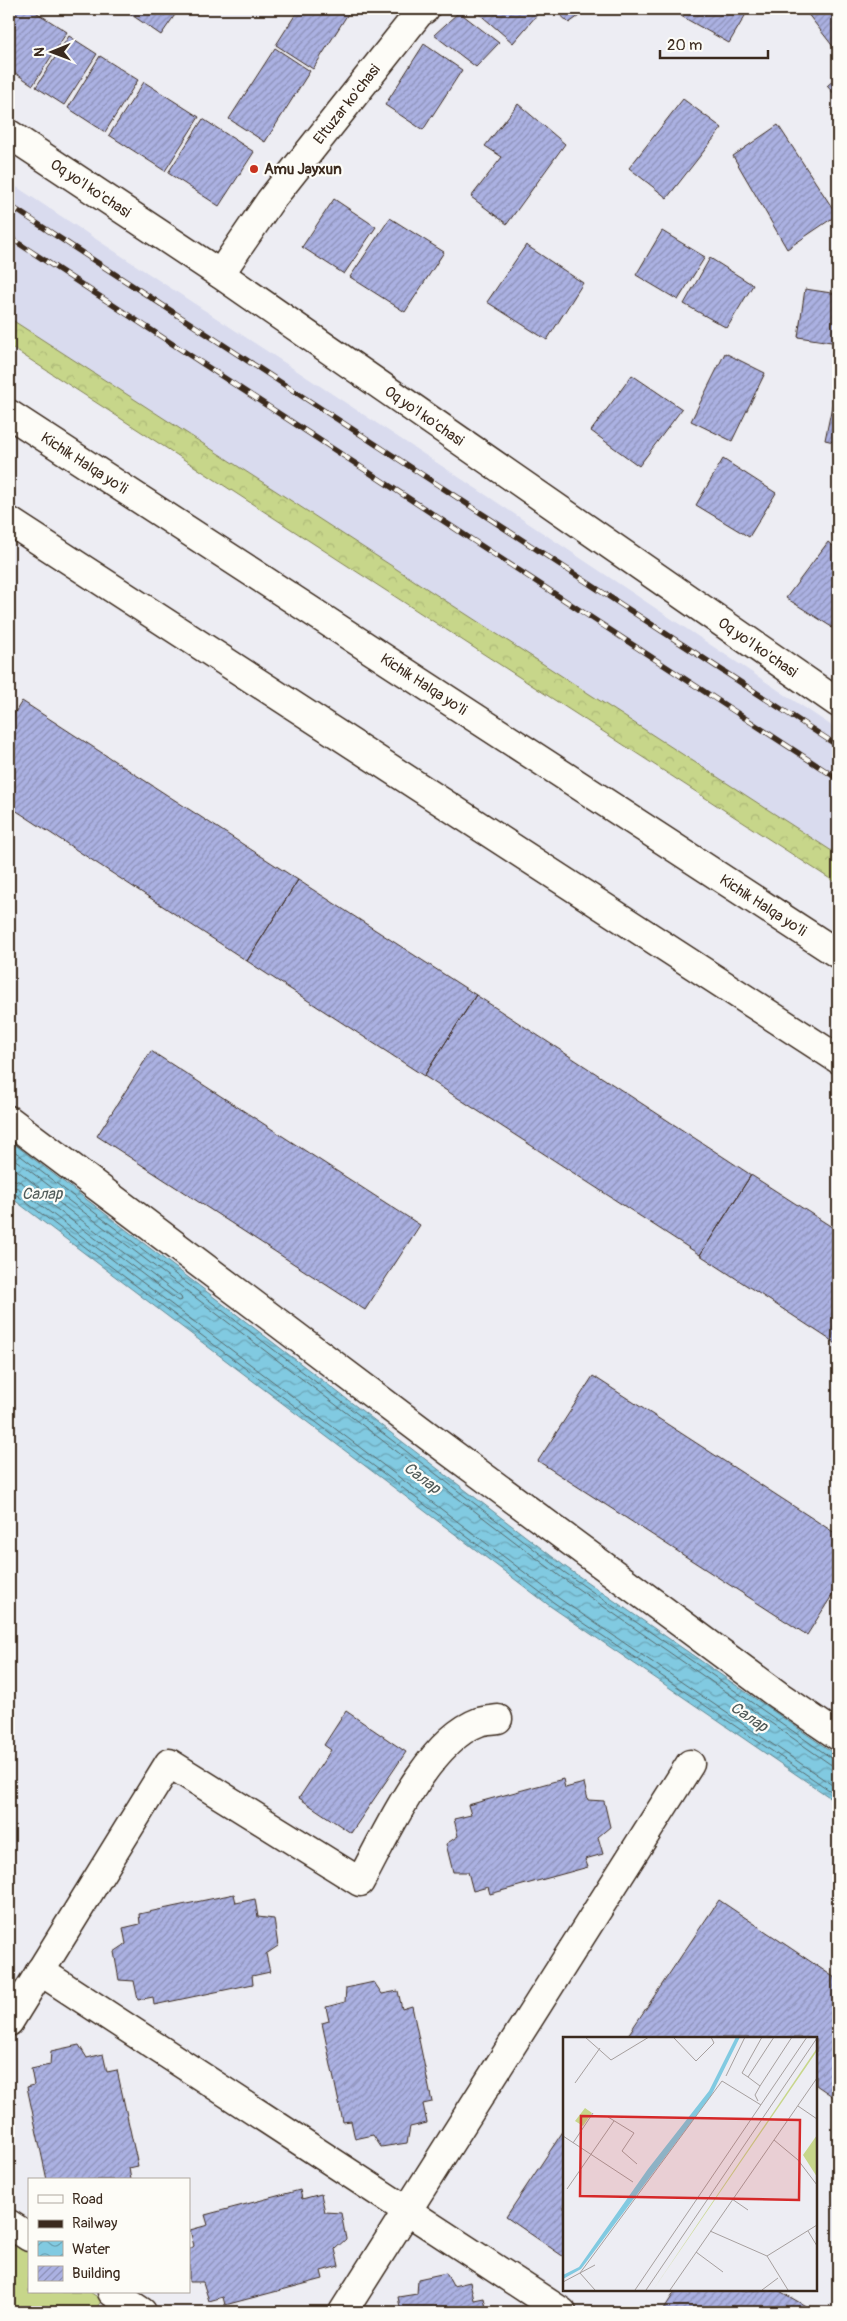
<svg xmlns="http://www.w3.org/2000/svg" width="847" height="2321" font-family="Pangolin,sans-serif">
  <defs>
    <pattern id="forest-crowns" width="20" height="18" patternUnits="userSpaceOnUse" patternTransform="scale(1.25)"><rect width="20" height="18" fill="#c7d68a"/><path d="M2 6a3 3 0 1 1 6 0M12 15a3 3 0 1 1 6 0" fill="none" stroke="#acb877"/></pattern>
    <pattern id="water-waves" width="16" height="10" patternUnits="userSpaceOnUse" patternTransform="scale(1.25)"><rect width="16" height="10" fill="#81cae1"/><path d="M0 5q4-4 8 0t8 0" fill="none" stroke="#6ba4b6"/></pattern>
    <pattern id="building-hatch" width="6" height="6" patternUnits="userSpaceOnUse" patternTransform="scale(1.25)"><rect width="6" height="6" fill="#abb1e2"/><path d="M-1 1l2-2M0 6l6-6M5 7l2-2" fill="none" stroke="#8c90b7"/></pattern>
  </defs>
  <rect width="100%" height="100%" fill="#ededf3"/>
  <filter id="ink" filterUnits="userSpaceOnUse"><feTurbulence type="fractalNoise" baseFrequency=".02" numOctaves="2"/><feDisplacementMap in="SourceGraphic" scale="10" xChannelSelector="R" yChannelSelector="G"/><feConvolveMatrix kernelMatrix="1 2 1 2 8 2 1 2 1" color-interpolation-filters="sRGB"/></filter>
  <g filter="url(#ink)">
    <path fill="#d9dbee" d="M9 182 489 497 838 730V856L9 319Z"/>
    <path fill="url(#forest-crowns)" stroke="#818054" d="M9 318 838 855V884L9 346Z"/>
    <path fill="#c7d68a" stroke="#818054" d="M9 2238 29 2252V2292H90L102 2300 94 2312H9Z"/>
    <path fill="url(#water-waves)" stroke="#658a93" d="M9 1140 567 1568 838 1756V1803L550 1606 9 1196Z"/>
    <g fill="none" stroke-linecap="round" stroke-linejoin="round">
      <path stroke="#576a6c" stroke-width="1" d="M9 1147 564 1572 833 1759 838 1760
        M9 1155 561 1577 830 1764 838 1766
        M9 1164 181 1297 182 1300 178 1301 21 1182 9 1178
        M9 1186 18 1188 557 1597 838 1789
        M9 1192 14 1193 553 1602 838 1796"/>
    </g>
    <path fill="url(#building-hatch)" stroke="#3b2a1e" d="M9 9H31L67 32 33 85 9 69Z
      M123 9H179L161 35Z
      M299 9H351L313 69 276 45Z
      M478 9H542L513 43 476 11Z
      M554 9H589L569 23Z
      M686 9H749L729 43 681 16Z
      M804 9H838V53Z
      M459 12 499 43 476 67 434 35Z
      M69 36 97 54 64 105 36 87Z
      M424 44 462 70 423 130 385 105Z
      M275 48 310 71 265 142 229 119Z
      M100 56 138 80 105 132 68 108Z
      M838 76V98L827 86Z
      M144 82 199 117 165 171 109 135Z
      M683 99 722 128 667 198 629 168Z
      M518 104 565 144 507 224 471 197 502 157 485 146Z
      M203 119 254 152 219 206 168 173Z
      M778 125 837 215 787 249 733 156Z
      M334 199 376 227 344 274 302 247Z
      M390 218 444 252 405 312 350 277Z
      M662 231 705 257 678 300 636 275Z
      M526 245 583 283 547 340 487 302Z
      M710 258 753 285 727 328 684 304Z
      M805 289 838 294V343L798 337Z
      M725 353 765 373 732 441 691 421Z
      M632 375 682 409 639 466 591 431Z
      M838 377V443L825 440Z
      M723 459 776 493 749 537 696 505Z
      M828 542 838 550V631L786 598Z
      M22 701 298 880 247 961 9 806V722Z
      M298 880 476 995 424 1076 247 961Z
      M476 995 751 1175 700 1255 424 1076Z
      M151 1051 420 1225 365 1310 97 1136Z
      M751 1175 838 1231V1345L700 1255Z
      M593 1376 838 1535V1586L807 1635 538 1461Z
      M346 1711 406 1752 351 1833 299 1798 331 1750 324 1745Z
      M563 1779 565 1788 584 1783 588 1800 604 1801 610 1827 598 1837 603 1854 585 1859 588 1867 490 1894 488 1887 473 1891 468 1872H453L446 1844 458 1836 454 1819 471 1815 468 1805Z
      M234 1894 236 1903 255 1899 258 1917 274 1919 278 1946 266 1954 270 1972 252 1976 253 1984 154 2005 153 1997 138 2000 134 1981 119 1980 114 1952 126 1944 123 1928 140 1924 139 1914Z
      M719 1900 838 1980V2100L816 2085V2038H626Z
      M374 1982 382 1994 398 1991 402 2009 412 2006 432 2102 423 2104 427 2123 410 2127 407 2143 381 2147 373 2135 355 2139 351 2121 343 2122 322 2023 329 2021 326 2007 345 2002 346 1988Z
      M79 2045 87 2058 103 2054 107 2072 117 2070 138 2166 129 2168 131 2180H47L27 2087 34 2085 31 2069 50 2065 51 2051Z
      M564 2130V2257L506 2217Z
      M300 2190 302 2199 321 2194 325 2212 341 2213 346 2239 335 2249 339 2266 321 2271 323 2279 225 2305 223 2297 209 2301 203 2282H189V2250L194 2246 190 2230 208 2225 205 2215Z
      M446 2273 453 2286 470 2282 474 2300 484 2298 487 2312H401L398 2297 417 2294 418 2279Z
      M676 2290H778L816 2312H662Z"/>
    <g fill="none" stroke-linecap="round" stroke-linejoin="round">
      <g stroke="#3b2a1e" stroke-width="31">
        <g id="minor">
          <path id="s1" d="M9 134 220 274 838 703"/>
          <path id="s2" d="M220 274 270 201 419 13 425 9"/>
          <path d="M9 1120 431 1438 778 1695 838 1736"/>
          <path d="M40 1971 562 2312"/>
          <path d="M9 2022 169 1763 360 1882C386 1835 427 1741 479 1722 485 1720 493 1720 498 1719"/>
          <path d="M9 2224 29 2237"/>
          <path d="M112 2292 142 2312"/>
          <path d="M343 2312 690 1764"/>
        </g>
      </g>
      <g stroke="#3b2a1e" stroke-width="31">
        <g id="highway">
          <path id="s3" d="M9 414 838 954"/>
          <path d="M9 521 838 1059"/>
        </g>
      </g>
      <use href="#minor" stroke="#fdfcf7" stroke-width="28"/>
      <use href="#highway" stroke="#fdfcf7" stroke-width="28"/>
      <g stroke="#3b2a1e" stroke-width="5.5">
        <path id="rail" d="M9 205 838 746
          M9 237 838 779"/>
      </g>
      <use href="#rail" stroke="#fdfcf7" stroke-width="4" stroke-dasharray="11" stroke-linecap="butt"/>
    </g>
  </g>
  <circle fill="#c8321e" stroke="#fdfcf7" stroke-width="2" cx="254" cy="169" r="5"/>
  <g text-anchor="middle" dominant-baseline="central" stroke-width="4.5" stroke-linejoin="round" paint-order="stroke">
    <g font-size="15" fill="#3b2a1e" stroke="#fdfcf7">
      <text stroke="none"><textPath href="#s2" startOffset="212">Eltuzar ko'chasi</textPath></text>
      <text stroke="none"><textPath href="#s1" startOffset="98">Oq yo'l ko'chasi</textPath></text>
      <text stroke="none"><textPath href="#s1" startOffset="502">Oq yo'l ko'chasi</textPath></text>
      <text stroke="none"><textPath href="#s3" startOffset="90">Kichik Halqa yo'li</textPath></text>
      <text stroke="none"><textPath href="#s1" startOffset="908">Oq yo'l ko'chasi</textPath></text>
      <text stroke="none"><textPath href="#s3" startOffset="495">Kichik Halqa yo'li</textPath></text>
      <text stroke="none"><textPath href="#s3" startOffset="900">Kichik Halqa yo'li</textPath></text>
    </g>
    <g font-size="15" font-weight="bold" fill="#3b2a1e" stroke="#fdfcf7" text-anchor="start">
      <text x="264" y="169">Amu Jayxun</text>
    </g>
    <g font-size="16" font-style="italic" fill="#505a58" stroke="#fdfcf7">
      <text x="42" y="1194">Салар</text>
      <text transform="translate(422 1478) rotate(37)">Салар</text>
      <text transform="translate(749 1717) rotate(34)">Салар</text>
    </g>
  </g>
  <g transform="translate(563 2037)">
    <rect width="254" height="254" fill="#ededf3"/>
    <path d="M254 11V14L90 253 167 139Z" fill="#c7d68a"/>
    <path d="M22 71 29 76 20 89 12 84ZM254 98V140L240 118Z" fill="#c7d68a"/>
    <path d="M173 0H177L148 59 18 232 0 242V238L16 230 85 132 146 54Z" fill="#81cae1"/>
    <path fill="none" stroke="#a69f9e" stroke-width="1" d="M22 0 48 23 86 0M110 0 133 24 151 6 148 0M163 39 182 0M185 40 179 36 199 0M12 46 37 11M197 49 229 0M195 64 192 58 197 49 185 40 211 0M235 69 254 82M45 80 71 96 59 114 74 127M0 99 70 145M211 103 235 123 254 148M10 106 30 76M4 152 51 84M169 162 185 173M147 194 204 219M245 194 254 209M133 215 160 235M0 245 32 228M32 253 17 236 159 44 198 68M72 253 244 0M83 253 254 1M107 253 254 41M199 253 215 241M225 253 204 219 254 188"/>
    <path fill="#d62828" fill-opacity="0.15" stroke="#d62828" stroke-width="2.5" d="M18 79 237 83 236 163 17 159Z"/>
    <rect width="254" height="254" fill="none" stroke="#3b2a1e" stroke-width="2.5"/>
  </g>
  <rect width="847" height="2321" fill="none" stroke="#fdfcf7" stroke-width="30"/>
  <rect x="15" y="15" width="817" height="2291" fill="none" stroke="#3b2a1e" stroke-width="2" filter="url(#ink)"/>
  <rect x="28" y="2178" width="162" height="115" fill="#fdfcf7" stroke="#afa8a0"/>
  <rect x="38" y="2195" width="25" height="8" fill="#fdfcf7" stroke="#afa8a0"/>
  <text x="72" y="2204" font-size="15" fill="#3b2a1e">Road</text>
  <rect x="38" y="2220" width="25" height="8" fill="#3b2a1e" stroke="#afa8a0"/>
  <text x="72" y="2228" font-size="15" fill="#3b2a1e">Railway</text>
  <rect x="38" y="2241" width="25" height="15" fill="url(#water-waves)" stroke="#afa8a0"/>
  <text x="72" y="2254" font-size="15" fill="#3b2a1e">Water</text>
  <rect x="38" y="2266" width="25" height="15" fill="url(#building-hatch)" stroke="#afa8a0"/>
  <text x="72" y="2278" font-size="15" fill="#3b2a1e">Building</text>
  <g transform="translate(52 52) rotate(269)" stroke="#fdfcf7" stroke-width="4" paint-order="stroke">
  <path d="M0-4L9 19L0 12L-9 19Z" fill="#3b2a1e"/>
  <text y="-8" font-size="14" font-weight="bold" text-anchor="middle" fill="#3b2a1e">N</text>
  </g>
  <path d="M660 50v8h108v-8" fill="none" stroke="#3b2a1e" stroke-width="2.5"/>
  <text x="667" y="50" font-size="15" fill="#3b2a1e" stroke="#fdfcf7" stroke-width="4" paint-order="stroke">20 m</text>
</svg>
